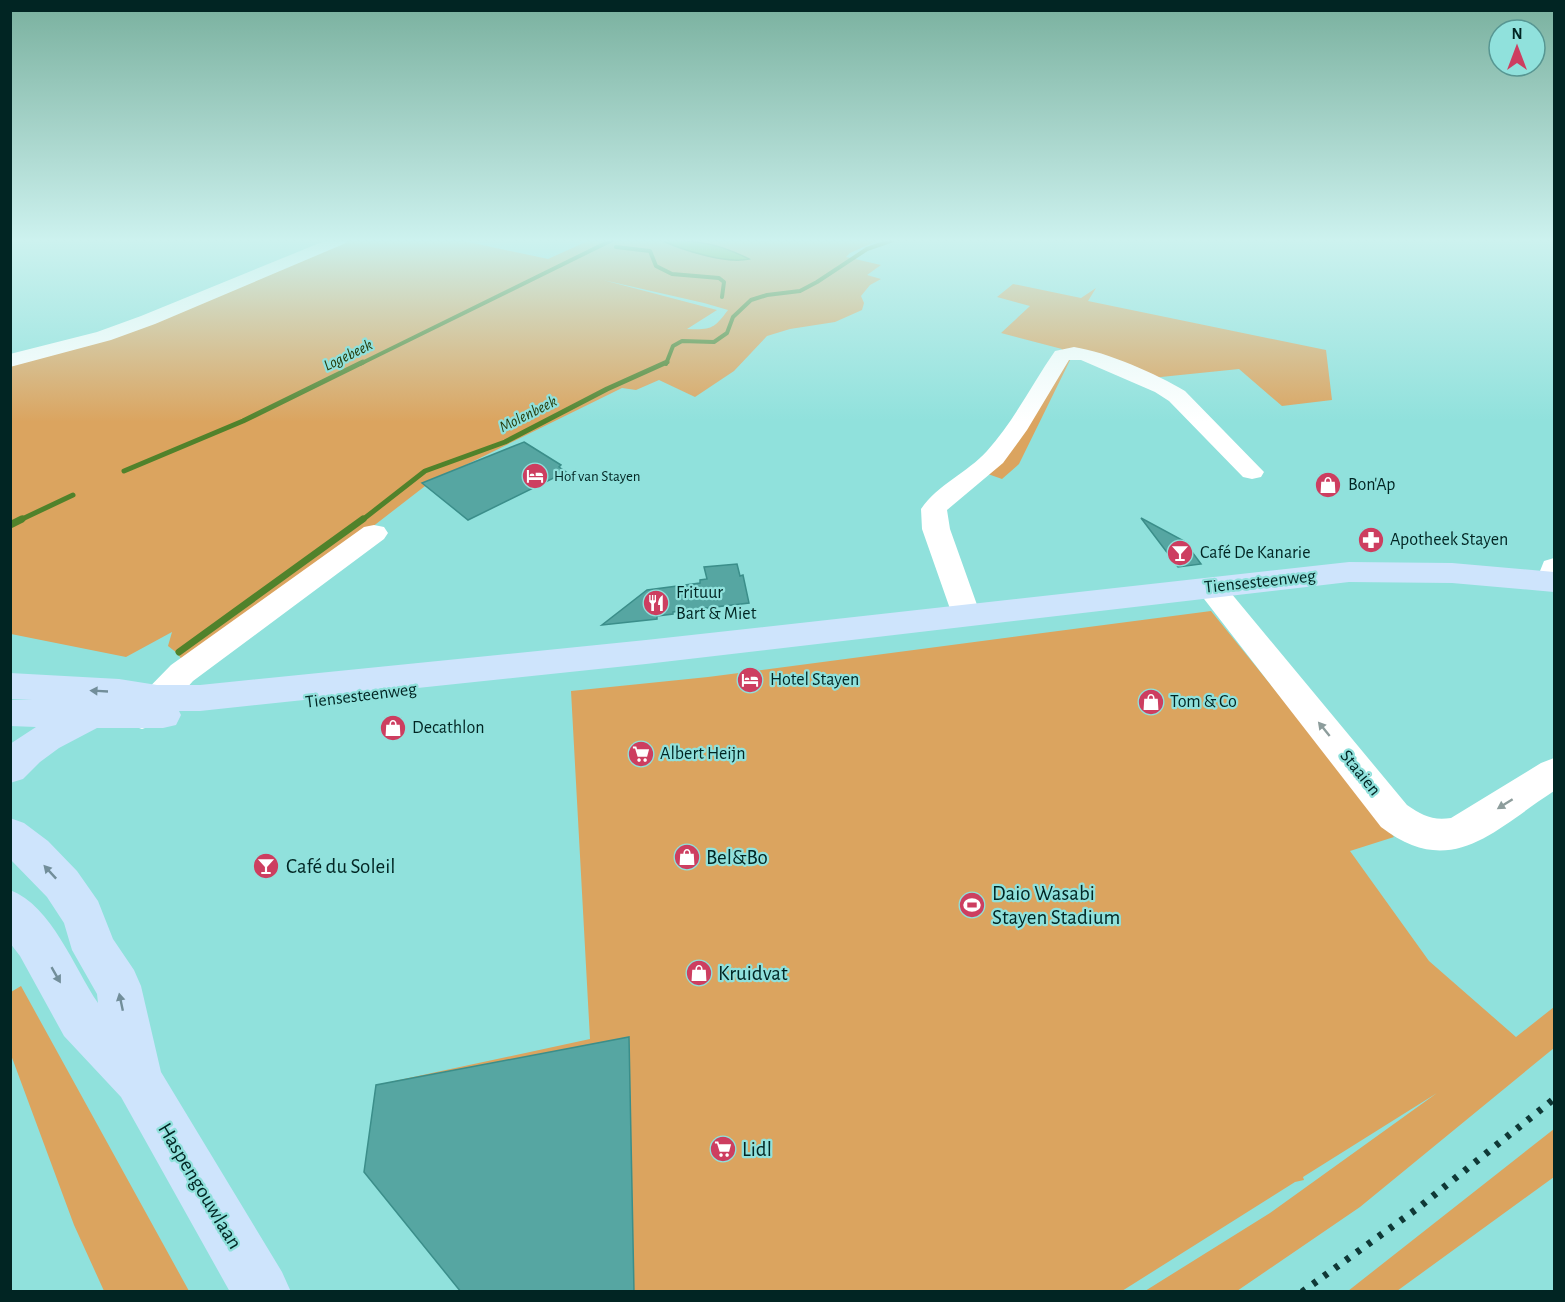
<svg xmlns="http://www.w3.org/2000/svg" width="1565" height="1302" font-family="'Alegreya Sans',sans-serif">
  <rect width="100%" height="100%" fill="#90e1dc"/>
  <path fill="#dba45f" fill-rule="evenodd" d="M342 240H459L548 259 590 240H879L850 253 846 257 881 265 867 275 881 279 870 285 861 296 864 303 862 310 835 322 790 329 767 336 734 371 695 397 659 380 636 390 622 388 429 483 301 582 183 661 177 653 168 646 172 632 126 657 11 634V363L256 277ZM603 280 704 303 728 310C714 329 711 330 687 329L717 310Z
    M1013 284 1081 298 1096 288 1088 301 1326 350 1332 400 1282 406 1239 369 1151 378 1075 350 1019 464 1002 479 988 474 1011 443 1062 349 1001 333 1030 306 997 297Z
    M1211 611 1394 837 1350 851 1429 961 1516 1037 1554 1007V1048L1360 1207 1237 1291H1145L1270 1213 1437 1093 1303 1177 1304 1180 1295 1182 1122 1291H461L364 1172 376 1085 590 1039 571 691 708 677Z
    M21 986 189 1291H104L74 1225 11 1055V992Z
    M1554 1129V1177L1397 1291H1348Z"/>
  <path fill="#72aa2e" stroke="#50822b" stroke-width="1.5" d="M664 240C697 240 720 244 749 259 727 264 686 251 665 242Z"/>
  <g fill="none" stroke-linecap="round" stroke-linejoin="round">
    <path stroke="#50822b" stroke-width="4" d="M616 247 650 251 656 266 672 274 719 278 724 282 722 297
      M360 364 612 240
      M666 364 673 346 682 341 714 342 727 333 733 317 751 300 767 295 800 291 817 282 867 249 893 240"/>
    <path stroke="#50822b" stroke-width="5" d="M124 471 243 421 363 362
      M18 521 73 495
      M361 521 425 471 505 442 607 389 667 362"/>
    <path stroke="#50822b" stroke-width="7" d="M10 525 22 519
      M179 652 363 519"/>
  </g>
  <path fill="#56a6a2" stroke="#3b8e8a" stroke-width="1.5" d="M524 442 561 465 559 467 566 472 468 520 422 483Z
    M1141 518 1184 541 1201 564 1178 567Z
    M737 564 740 576 743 575 749 603 673 612V614L657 616V619L602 625 647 590 700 583V580L707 579 704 567Z
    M629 1037 634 1292H461L364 1172 376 1085Z"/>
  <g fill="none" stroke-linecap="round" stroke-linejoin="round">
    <path fill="#fff" fill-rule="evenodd" d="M327 240H348L346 243 155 324 111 340 10 367V354L97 332 141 316Z
      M1074 347C1107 352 1157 374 1185 391L1264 472 1261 477 1252 479 1243 477 1169 401 1155 392 1081 360H1069L1027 430 1003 463 947 510 950 529 981 616 977 623 966 626 955 623 922 529 921 509C938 484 967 473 987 451 1014 421 1032 384 1055 351Z
      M374 525 384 527 388 533 384 539 193 681 154 725 142 729 130 725 125 716 130 707 171 665 364 527Z
      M1554 558V580L1544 577 1540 571 1544 561Z
      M1211 578 1221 581 1407 805C1422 815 1432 821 1451 818L1541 763 1554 758V791C1494 830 1451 881 1381 827L1201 595 1196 588 1201 581Z"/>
    <path fill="#cee4fc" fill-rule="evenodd" d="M1349 562 1452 563 1554 572V592L1452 583 1349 582 646 664 200 711H179L181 715 176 725 163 728H97L59 748 40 762 23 779 10 783V744L36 727 10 726V700H32L10 699V673L119 679 157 685H200L646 640Z
      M10 818 24 823 48 841 77 871 98 901 113 939 134 970 141 986 161 1072 282 1272 291 1292H230L121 1097 64 1036 20 956 10 943V890C52 906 74 968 98 1003L97 994 72 950 64 923 47 897 10 859Z"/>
    <path stroke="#0f3836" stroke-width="7" stroke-dasharray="4.5 9" stroke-linecap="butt" d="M1302 1292 1418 1208 1554 1099"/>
  </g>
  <defs><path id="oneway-solid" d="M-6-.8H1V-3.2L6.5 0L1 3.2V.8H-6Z" transform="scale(1.5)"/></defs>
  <g fill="#728e9a">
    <use href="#oneway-solid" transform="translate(99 691) rotate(-177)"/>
    <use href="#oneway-solid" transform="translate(50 872) rotate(-133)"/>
    <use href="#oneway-solid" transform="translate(56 975) rotate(60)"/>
    <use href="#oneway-solid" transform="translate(121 1002) rotate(-102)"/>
  </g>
  <g fill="#8d9d9c">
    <use href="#oneway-solid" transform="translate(1324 729) rotate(-129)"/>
    <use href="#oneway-solid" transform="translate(1505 804) rotate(148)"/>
  </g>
  <linearGradient id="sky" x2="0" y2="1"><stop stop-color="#79b09e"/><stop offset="0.57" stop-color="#cdf2ef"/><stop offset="1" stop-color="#cdf2ef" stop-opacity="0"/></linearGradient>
  <rect width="1565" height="422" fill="url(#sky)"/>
  <defs>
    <g id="hotel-disc" transform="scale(1.35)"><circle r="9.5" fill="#cd3e60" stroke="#90e1dc"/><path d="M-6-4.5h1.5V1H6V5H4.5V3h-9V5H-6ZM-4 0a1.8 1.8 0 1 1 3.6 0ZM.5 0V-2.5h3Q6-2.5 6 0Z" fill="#fff"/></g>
    <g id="shop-disc" transform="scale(1.35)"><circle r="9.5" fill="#cd3e60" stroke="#90e1dc"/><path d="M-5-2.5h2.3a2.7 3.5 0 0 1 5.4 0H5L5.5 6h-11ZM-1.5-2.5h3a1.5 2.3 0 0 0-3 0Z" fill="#fff"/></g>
    <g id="pharmacy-disc" transform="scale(1.35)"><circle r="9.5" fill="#cd3e60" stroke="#90e1dc"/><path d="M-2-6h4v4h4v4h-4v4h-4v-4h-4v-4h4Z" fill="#fff"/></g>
    <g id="bar-disc" transform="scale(1.35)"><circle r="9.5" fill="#cd3e60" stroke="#90e1dc"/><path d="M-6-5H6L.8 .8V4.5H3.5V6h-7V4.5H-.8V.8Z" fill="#fff"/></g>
    <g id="restaurant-disc" transform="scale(1.35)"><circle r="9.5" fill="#cd3e60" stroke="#90e1dc"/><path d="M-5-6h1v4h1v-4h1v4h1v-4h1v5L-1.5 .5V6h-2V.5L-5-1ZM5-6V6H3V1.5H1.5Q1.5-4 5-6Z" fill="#fff"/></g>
    <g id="supermarket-disc" transform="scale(1.35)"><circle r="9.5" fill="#cd3e60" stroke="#90e1dc"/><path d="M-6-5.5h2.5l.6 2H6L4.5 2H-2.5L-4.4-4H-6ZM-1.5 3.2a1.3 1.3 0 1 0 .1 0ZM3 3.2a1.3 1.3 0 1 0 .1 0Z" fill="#fff"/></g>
    <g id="stadium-disc" transform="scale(1.35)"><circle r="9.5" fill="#cd3e60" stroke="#90e1dc"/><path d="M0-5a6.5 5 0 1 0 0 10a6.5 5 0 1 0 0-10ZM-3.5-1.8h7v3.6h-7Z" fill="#fff"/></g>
  </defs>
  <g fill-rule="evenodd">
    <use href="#hotel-disc" x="535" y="476"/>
    <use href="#shop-disc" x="1328" y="485"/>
    <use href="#pharmacy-disc" x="1371" y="540"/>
    <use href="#bar-disc" x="1180" y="553"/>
    <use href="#restaurant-disc" x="656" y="603"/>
    <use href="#hotel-disc" x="750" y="680"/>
    <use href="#shop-disc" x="1151" y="702"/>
    <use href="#shop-disc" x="393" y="728"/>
    <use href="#supermarket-disc" x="641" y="754"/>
    <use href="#shop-disc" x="687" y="857"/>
    <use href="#bar-disc" x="266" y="866"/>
    <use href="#stadium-disc" x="972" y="905"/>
    <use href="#shop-disc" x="699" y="973"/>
    <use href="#supermarket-disc" x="723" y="1149"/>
  </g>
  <g text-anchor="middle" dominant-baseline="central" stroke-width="4.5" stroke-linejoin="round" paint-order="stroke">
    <g font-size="15" fill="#012523" stroke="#90e1dc" text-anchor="start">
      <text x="554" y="476">Hof van Stayen</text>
    </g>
    <g font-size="16" font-style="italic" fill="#273d0d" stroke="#90e1dc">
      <text transform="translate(348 355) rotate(-26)">Logebeek</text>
      <text transform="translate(528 414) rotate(-27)">Molenbeek</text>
    </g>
    <g font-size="18" fill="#012523" stroke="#90e1dc" text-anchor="start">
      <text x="1348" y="485">Bon'Ap</text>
      <text x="1390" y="540">Apotheek Stayen</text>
      <text x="1200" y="553">Café De Kanarie</text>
      <text x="676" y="593">Frituur<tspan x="676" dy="21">Bart &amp; Miet</tspan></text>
      <text x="770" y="680">Hotel Stayen</text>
      <text x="1170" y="702">Tom &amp; Co</text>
      <text x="412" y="728">Decathlon</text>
      <text x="660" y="754">Albert Heijn</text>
    </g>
    <g font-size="18" fill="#012523" stroke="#90e1dc">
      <text transform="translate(1260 582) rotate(-6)">Tiensesteenweg</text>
      <text transform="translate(361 696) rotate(-7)">Tiensesteenweg</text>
      <text transform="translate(1360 773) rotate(51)">Staaien</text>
    </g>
    <g font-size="21" fill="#012523" stroke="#90e1dc" text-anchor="start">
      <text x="706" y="857">Bel&amp;Bo</text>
      <text x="286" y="866">Café du Soleil</text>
      <text x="992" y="893">Daio Wasabi<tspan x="992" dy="24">Stayen Stadium</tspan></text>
      <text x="718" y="973">Kruidvat</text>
      <text x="742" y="1149">Lidl</text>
    </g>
    <g font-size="21" fill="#012523" stroke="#90e1dc">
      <text transform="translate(200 1186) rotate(59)">Haspengouwlaan</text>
    </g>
  </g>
  <rect width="1565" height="1302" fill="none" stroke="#012523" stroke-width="24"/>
  <g transform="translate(1517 48)"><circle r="28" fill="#90e1dc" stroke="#579692" stroke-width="1.5"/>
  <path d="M0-4.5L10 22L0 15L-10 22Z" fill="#cd3e60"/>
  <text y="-9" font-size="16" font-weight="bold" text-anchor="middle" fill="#012523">N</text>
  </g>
</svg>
